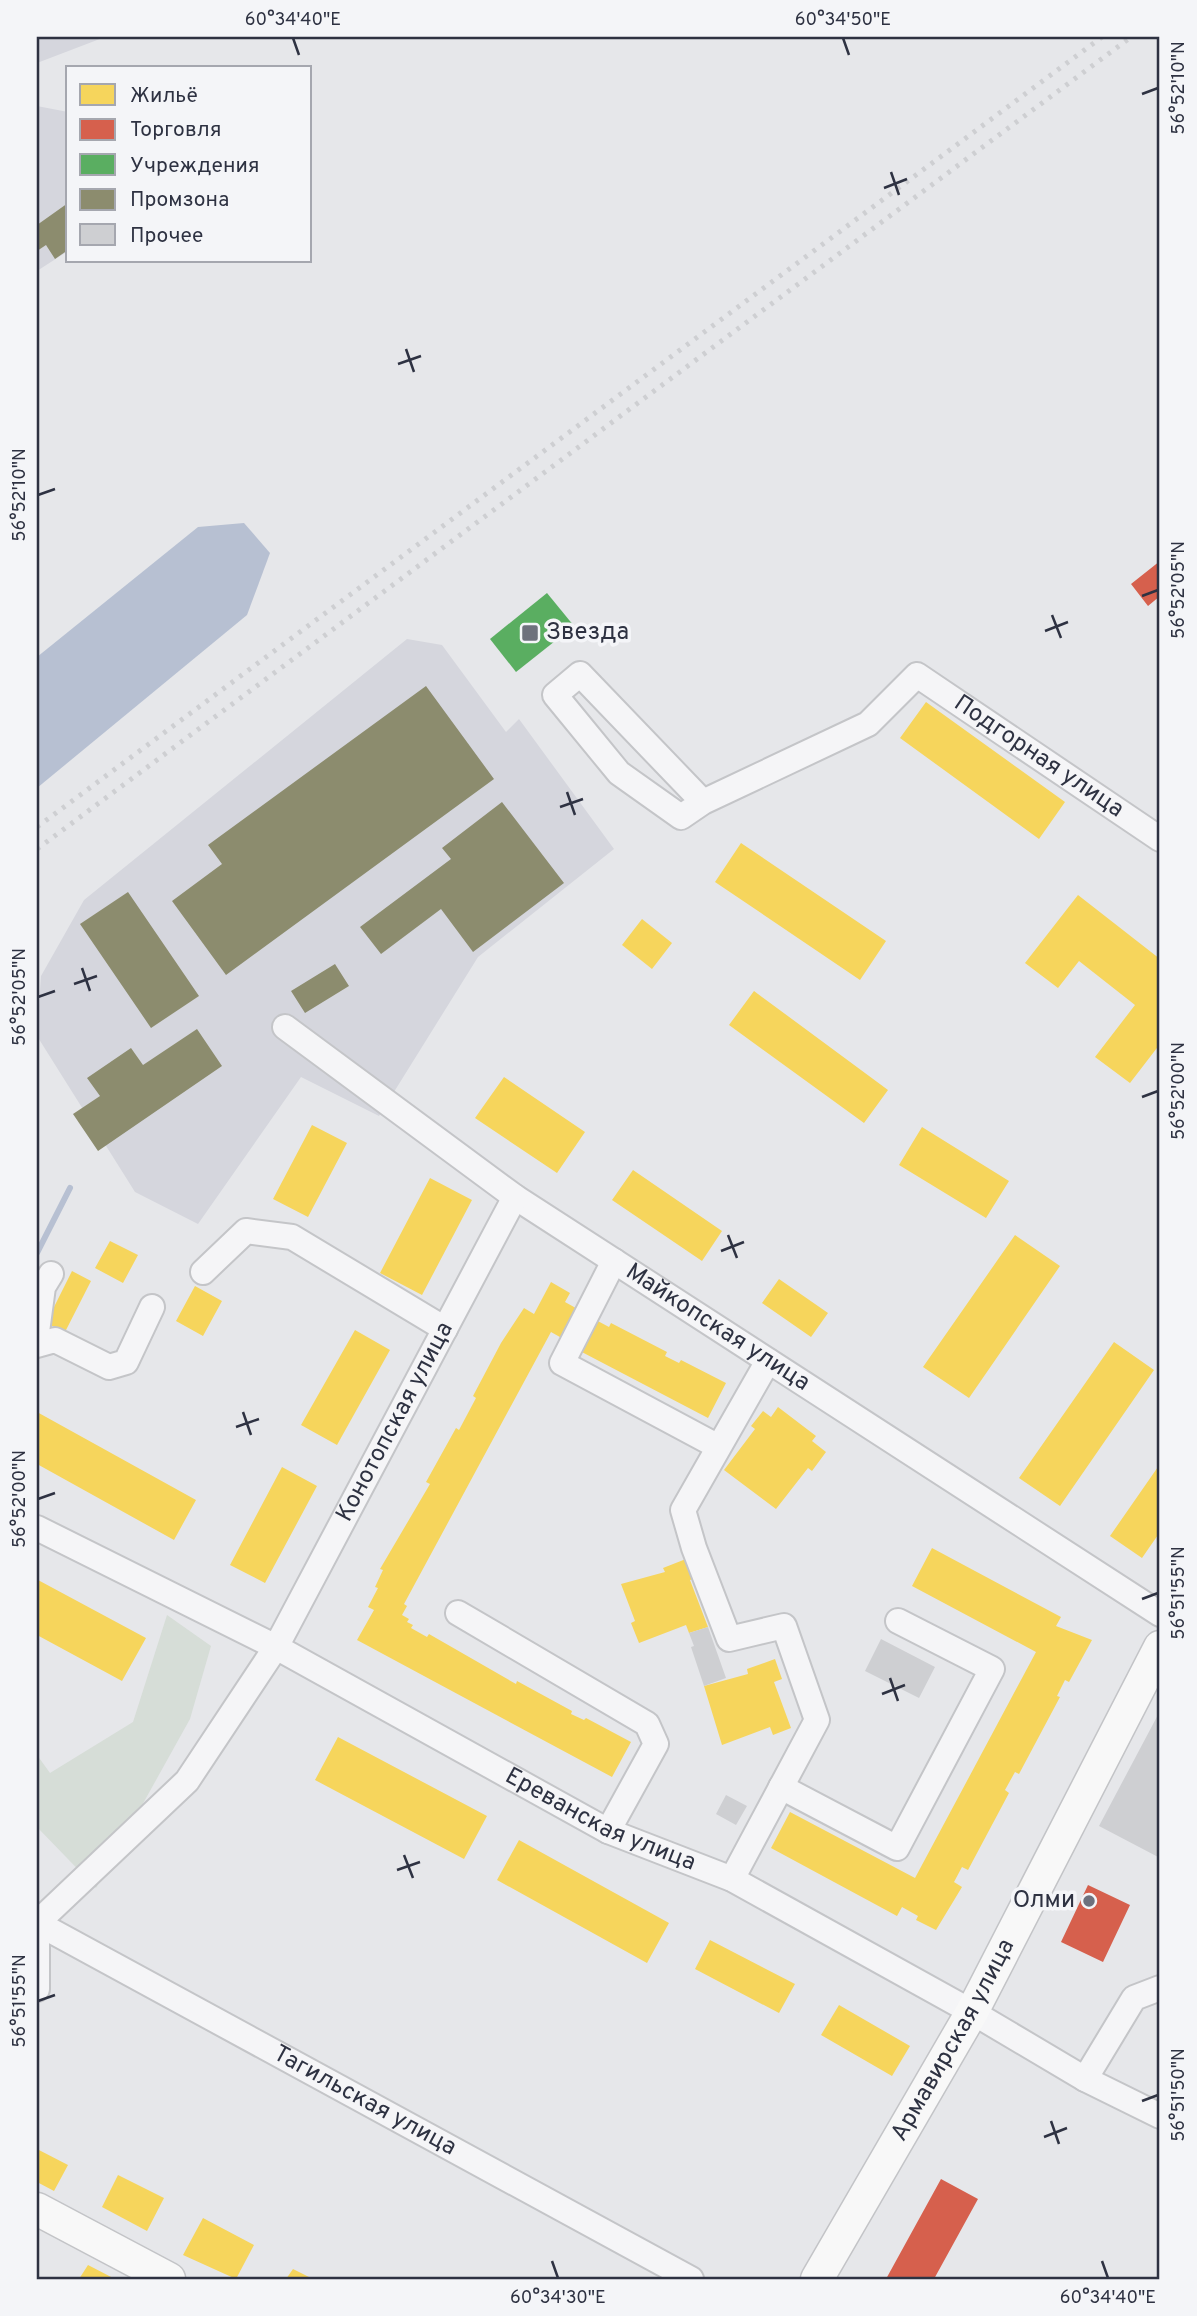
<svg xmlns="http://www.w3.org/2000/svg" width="1197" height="2316" font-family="Overpass,sans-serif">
  <rect width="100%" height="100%" fill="#e6e7ea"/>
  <path fill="#d5d6dd" d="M37 37H105L37 63Z
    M37 106 68 112V251L37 271Z
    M407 639 442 645 506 732 519 719 614 849 478 957 379 1116 301 1077 198 1224 135 1192 37 1036 41 976 84 900Z"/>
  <path fill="#d6ddd7" d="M167 1615 211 1646 190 1719 96 1888 37 1827V1755L50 1773 133 1722Z"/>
  <path fill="#b7c0d2" d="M244 523 270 553 247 615 37 788V657L198 527Z"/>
  <path fill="#f6d55c" d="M926 702 1065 802 1039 839 900 738Z
    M741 843 886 941 860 980 715 882Z
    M1078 895 1160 959V1044L1130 1083 1095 1057 1135 1005 1079 961 1058 988 1025 963Z
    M642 919 672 943 652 969 622 945Z
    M754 991 888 1090 864 1123 729 1025Z
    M504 1077 585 1132 557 1173 475 1118Z
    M312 1125 347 1143 308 1217 273 1199Z
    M922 1127 1009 1181 986 1218 899 1165Z
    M633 1170 722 1231 702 1261 612 1200Z
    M430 1178 472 1200 422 1295 380 1273Z
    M1015 1235 1060 1266 969 1398 923 1367Z
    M110 1241 138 1255 123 1283 95 1268Z
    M72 1271 91 1281 65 1332 46 1323Z
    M779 1279 828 1313 811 1337 762 1303Z
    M551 1282 570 1293 565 1302 583 1312 567 1341 551 1332 404 1604 407 1606 402 1615 409 1619 407 1622 413 1625 411 1628 427 1637 429 1634 516 1684 517 1681 572 1711 571 1714 584 1720 586 1718 631 1742 612 1777 357 1640 374 1610 368 1607 378 1588 375 1587 383 1570 380 1569 430 1484 426 1482 456 1428 459 1430 476 1398 473 1396 501 1343 524 1308 534 1314Z
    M195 1286 222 1301 203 1336 176 1321Z
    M594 1319 609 1327 611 1323 667 1352 665 1356 679 1363 681 1360 726 1383 708 1418 578 1350Z
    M355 1330 390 1350 337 1445 301 1425Z
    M1114 1342 1154 1370 1060 1506 1019 1478Z
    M778 1407 816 1436 812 1441 826 1452 812 1471 808 1468 776 1509 724 1470 755 1429 751 1426 763 1411 771 1417Z
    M37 1412 196 1500 174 1540 37 1464Z
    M1160 1464V1532L1142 1558 1110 1536Z
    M282 1467 317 1486 265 1583 230 1565Z
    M932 1548 1061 1617 1056 1626 1092 1640 1069 1682 1065 1680 1057 1696 1060 1697 1019 1774 1015 1772 1005 1790 1009 1793 968 1870 962 1867 954 1882 962 1887 936 1930 916 1920 918 1916 902 1907 897 1916 771 1848 790 1812 915 1878 1036 1652 912 1586Z
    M691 1557 699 1577 690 1580 708 1627 689 1633 686 1625 639 1643 631 1623 635 1621 621 1584 665 1572 663 1568Z
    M38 1580 146 1638 122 1681 37 1635Z
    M775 1659 782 1679 774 1682 791 1728 773 1735 770 1727 722 1745 704 1686 748 1674 747 1669Z
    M338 1737 487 1816 464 1859 315 1780Z
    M519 1840 669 1923 647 1963 497 1880Z
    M710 1940 795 1984 779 2013 695 1969Z
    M839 2005 910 2046 892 2076 821 2035Z
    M37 2149 68 2165 54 2191 37 2182Z
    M118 2175 164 2198 147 2231 102 2207Z
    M203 2218 254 2245 236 2279 183 2255Z
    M88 2265 115 2279H79Z
    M293 2269 313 2279H286Z"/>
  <path fill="#d6604d" d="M1160 561V596L1148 606 1131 584Z
    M1088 1885 1130 1905 1103 1962 1061 1942Z
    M941 2179 978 2199 934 2279H886Z"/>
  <path fill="#5aae61" d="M547 593 574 626 516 672 490 639Z"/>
  <path fill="#8c8c6e" d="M68 203V250L55 259 46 245 37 251V225Z
    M426 686 494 779 226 975 172 901 222 864 208 845Z
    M502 802 564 883 473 952 441 909 381 954 360 927 451 859 442 848Z
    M128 892 199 996 151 1028 80 924Z
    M335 964 349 986 305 1013 291 991Z
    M197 1029 222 1066 98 1151 73 1114 100 1096 87 1078 131 1048 143 1065Z"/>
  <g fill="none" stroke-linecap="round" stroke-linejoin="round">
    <path stroke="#b7c0d2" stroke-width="6" d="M37 1253 70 1188"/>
  </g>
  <path fill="#cecfd2" d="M708 1627 726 1678 704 1686 691 1647 694 1646 689 1633Z
    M881 1639 935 1667 919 1698 865 1671Z
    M1160 1711V1858L1099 1826Z
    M726 1795 747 1806 736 1825 716 1814Z"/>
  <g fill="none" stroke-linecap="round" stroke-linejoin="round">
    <g stroke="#c4c5c8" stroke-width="28">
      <g id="minor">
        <path id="s1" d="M703 802 681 817 619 773 555 695 580 674 703 802 868 724 917 675 1160 839"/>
        <path id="s2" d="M285 1027 515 1197 1160 1614"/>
        <path d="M614 1261 562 1363 717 1446"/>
        <path d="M203 1272 246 1231 292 1237 445 1329"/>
        <path d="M37 1332 43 1287 51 1274"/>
        <path d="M37 1345 55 1340 109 1367 126 1362 152 1307"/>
        <path id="s3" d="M37 1528 276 1647 608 1831 732 1879 972 2012 1085 2079 1160 2116"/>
        <path d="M458 1613 647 1724 656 1744 608 1831"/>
        <path d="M781 1787 897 1848 992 1669 898 1621"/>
        <path d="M732 1879 817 1720 784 1626 729 1639 694 1548 683 1510 768 1361"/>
        <path id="s4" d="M37 1923 691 2279"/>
        <path id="s5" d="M37 1989V1923L187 1781 276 1647 515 1197"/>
        <path d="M1085 2079 1134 1998 1160 1988"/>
      </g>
    </g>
    <g stroke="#c3c4c7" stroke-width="35">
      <g id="major">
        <path d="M37 2209 169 2279"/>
        <path id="s6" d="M817 2279 972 2012 1160 1647"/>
      </g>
    </g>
    <use href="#minor" stroke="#f5f5f7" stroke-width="24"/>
    <use href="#major" stroke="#f8f8f8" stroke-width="32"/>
    <path stroke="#cecfd2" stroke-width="5" stroke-dasharray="3.5 7" stroke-linecap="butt" d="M37 827 1102 37
      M37 849 1131 37"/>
  </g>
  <path fill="none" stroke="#2e3242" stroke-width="2.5" d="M293 38 299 55M843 38 849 55M1142 94 1158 88M891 172 899 195M884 188 907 179M406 349 414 372M398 364 421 356M38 495 55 489M1142 596 1158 590M1052 615 1061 638M1045 631 1068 622M567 792 575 815M560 807 583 799M82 968 90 991M74 984 97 976M38 997 55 991M1142 1097 1158 1091M728 1235 737 1258M721 1251 744 1242M243 1412 251 1435M236 1427 259 1419M38 1499 55 1493M1142 1599 1158 1593M890 1678 898 1701M882 1694 905 1685M404 1855 413 1878M397 1870 420 1862M38 2001 55 1995M1142 2101 1158 2095M1051 2121 1059 2144M1044 2137 1067 2128M552 2261 558 2278M1102 2261 1108 2278"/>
  <g fill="#6e717d" stroke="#f4f5f8" stroke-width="2.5">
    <rect x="521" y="624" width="18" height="18" rx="3.5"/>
    <circle cx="1089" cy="1901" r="7"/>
  </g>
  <g text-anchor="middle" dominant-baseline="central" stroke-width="7" stroke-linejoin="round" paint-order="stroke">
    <g font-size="24" fill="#2e3242" stroke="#f4f5f8" text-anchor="start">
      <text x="546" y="633">Звезда</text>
      <text x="1075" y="1901" text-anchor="end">Олми</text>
    </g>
    <g font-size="24" fill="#2e3242" stroke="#f4f5f8">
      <text stroke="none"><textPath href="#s1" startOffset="812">Подгорная улица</textPath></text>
      <text stroke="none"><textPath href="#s2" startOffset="527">Майкопская улица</textPath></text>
      <text stroke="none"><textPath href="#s5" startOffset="688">Конотопская улица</textPath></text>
      <text stroke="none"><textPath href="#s3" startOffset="635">Ереванская улица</textPath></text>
      <text stroke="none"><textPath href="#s6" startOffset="275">Армавирская улица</textPath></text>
      <text stroke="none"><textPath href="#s4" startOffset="373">Тагильская улица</textPath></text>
    </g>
  </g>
  <rect width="1197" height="2316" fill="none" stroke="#f4f5f8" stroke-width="77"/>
  <rect x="66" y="66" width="245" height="196" fill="#f4f5f8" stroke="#a5a7af" stroke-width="2"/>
  <rect x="80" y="84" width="35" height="21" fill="#f6d55c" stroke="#a5a7af" stroke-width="2"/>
  <text x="130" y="102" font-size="21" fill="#2e3242">Жильё</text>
  <rect x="80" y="119" width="35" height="21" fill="#d6604d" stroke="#a5a7af" stroke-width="2"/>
  <text x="130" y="136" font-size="21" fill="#2e3242">Торговля</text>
  <rect x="80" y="154" width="35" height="21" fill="#5aae61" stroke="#a5a7af" stroke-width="2"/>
  <text x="130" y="172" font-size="21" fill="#2e3242">Учреждения</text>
  <rect x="80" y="189" width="35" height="21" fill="#8c8c6e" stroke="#a5a7af" stroke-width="2"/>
  <text x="130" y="206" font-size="21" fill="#2e3242">Промзона</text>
  <rect x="80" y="224" width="35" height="21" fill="#cecfd2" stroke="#a5a7af" stroke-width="2"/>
  <text x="130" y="242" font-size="21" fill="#2e3242">Прочее</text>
  <rect x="38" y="38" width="1120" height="2240" fill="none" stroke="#2e3242" stroke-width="2.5"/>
  <g font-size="18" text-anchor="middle" fill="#2e3242">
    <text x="293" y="25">60°34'40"E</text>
    <text x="843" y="25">60°34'50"E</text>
    <text transform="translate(1178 88) rotate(-90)" y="6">56°52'10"N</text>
    <text transform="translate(19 495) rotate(-90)" y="6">56°52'10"N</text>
    <text transform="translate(1178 590) rotate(-90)" y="6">56°52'05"N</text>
    <text transform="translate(19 997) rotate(-90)" y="6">56°52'05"N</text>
    <text transform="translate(1178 1091) rotate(-90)" y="6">56°52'00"N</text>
    <text transform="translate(19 1499) rotate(-90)" y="6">56°52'00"N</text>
    <text transform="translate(1178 1593) rotate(-90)" y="6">56°51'55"N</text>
    <text transform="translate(19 2001) rotate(-90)" y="6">56°51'55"N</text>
    <text transform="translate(1178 2095) rotate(-90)" y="6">56°51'50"N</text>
    <text x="558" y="2303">60°34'30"E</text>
    <text x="1108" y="2303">60°34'40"E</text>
  </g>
</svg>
